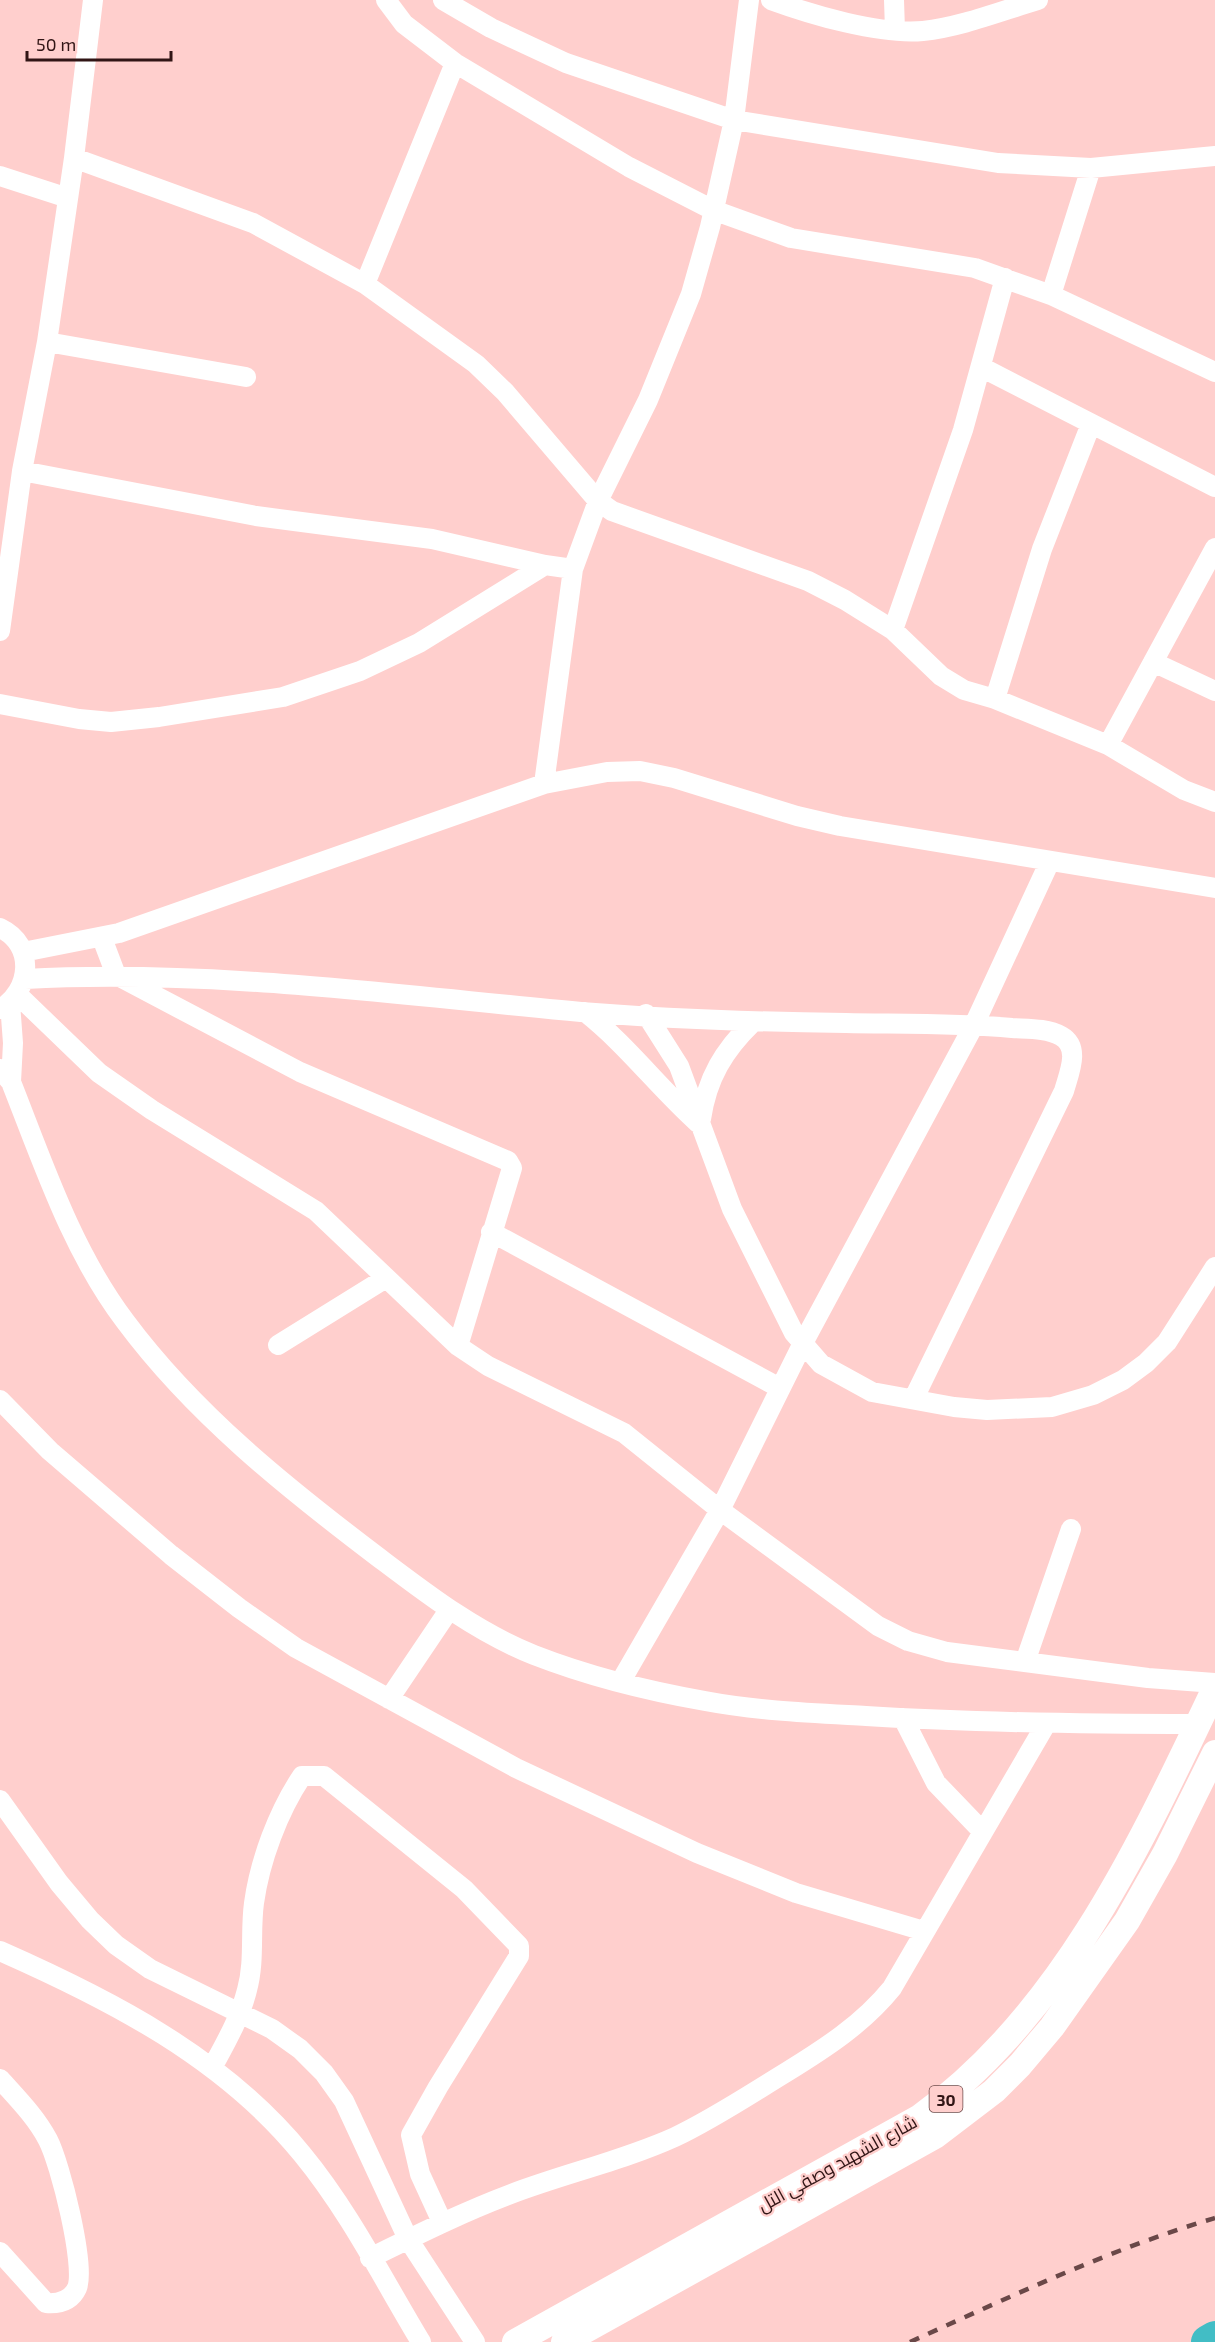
<svg xmlns="http://www.w3.org/2000/svg" width="1215" height="2342" font-family="'Exo 2',Cairo,sans-serif">
  <rect width="100%" height="100%" fill="#ffcfcd"/>
  <g fill="none" stroke-linecap="round" stroke-linejoin="round">
    <path stroke="#42bdc5" stroke-width="34" d="M1208 2342 1215 2338"/>
    <path stroke="#fff" stroke-width="20" d="M386 0 404 24 455 63 629 167 713 210 791 238 975 268 1051 295 1215 372
      M443 0 491 28 566 63 734 120 998 163 1091 168 1215 156
      M771 0C812 15 880 35 923 31 961 27 1001 11 1038 0
      M894 0 895 30
      M74 158 253 223 365 284 476 364 505 392 598 501 612 511 808 581 845 600 893 630 941 676 964 690 995 699 1108 745 1184 790 1215 802
      M0 176 68 198
      M365 284 455 63
      M1051 295 1091 168
      M47 342 246 377
      M981 367 1215 487
      M22 471 256 516 432 539 545 565 573 569
      M893 630 963 430 1005 278
      M0 631 22 471 47 342 74 158 93 0
      M1153 662 1215 691
      M995 699 1042 549 1091 424
      M0 704 79 719 111 722 159 717 283 697 360 671 419 643 545 565
      M1108 745 1215 548
      M544 784 573 569 598 501 648 400 691 294 710 227 734 120 749 0
      M0 928C36 945 31 991 0 1009
      M102 938 116 975 300 1072 508 1161 512 1168 458 1346
      M23 952 119 933 544 784 607 772 640 771 674 778 797 816 840 826 1215 888
      M25 979C211 969 396 995 581 1012 668 1019 759 1022 846 1023 901 1024 957 1023 1012 1028 1027 1029 1047 1028 1061 1036 1081 1047 1069 1073 1064 1091L914 1398
      M18 995 99 1073 152 1110 316 1211 458 1346 488 1366 624 1433 720 1510 878 1626 908 1641 947 1652 1148 1678 1215 1683
      M10 1003 13 1043 11 1082
      M585 1012C627 1045 658 1087 698 1123
      M646 1014 679 1066 732 1209 794 1333 821 1364 872 1392 954 1407 987 1410 1052 1407 1093 1395 1123 1380 1146 1363 1167 1342 1215 1267
      M0 1069 11 1082C43 1163 72 1251 125 1321 194 1414 287 1488 378 1557 427 1594 476 1632 534 1655 588 1676 648 1691 705 1701 758 1711 812 1713 866 1716 977 1723 1087 1724 1198 1724
      M701 1119C707 1078 724 1050 753 1022
      M491 1232 780 1388
      M278 1345 386 1278
      M0 1400 50 1451 171 1555 239 1608 296 1648 516 1768 697 1853 796 1893 924 1931
      M1025 1662 1071 1529
      M621 1681 720 1510 802 1345 974 1025 1050 861
      M389 1699 449 1610
      M903 1718 936 1783 983 1832
      M0 1800 59 1883 90 1920 116 1945 150 1969 272 2029 300 2049 324 2073 344 2101 408 2239 475 2342
      M0 1951C111 2000 224 2058 302 2154 349 2211 383 2279 421 2342
      M212 2068C226 2042 240 2018 247 1990 255 1961 250 1932 254 1903 260 1860 278 1812 302 1776H324L464 1889 519 1946V1956L438 2087 411 2135 420 2174 442 2222
      M0 2079C17 2098 36 2117 48 2140 60 2163 86 2266 77 2288 71 2301 59 2304 46 2303L0 2252
      M370 2258C417 2235 463 2212 511 2194 566 2173 622 2161 675 2137 713 2119 749 2095 785 2073 824 2049 863 2024 892 1988L1046 1724"/>
    <path stroke="#fff" stroke-width="26" d="M515 2342 920 2117C1063 2014 1141 1843 1215 1688
      M564 2342 935 2136 994 2091 1020 2065 1052 2027 1127 1921 1165 1854 1215 1753"/>
    <path stroke="#6a4848" stroke-width="4.5" stroke-dasharray="10 10" stroke-linecap="butt" d="M910 2342C1010 2297 1110 2249 1215 2218"/>
  </g>
  <g text-anchor="middle" dominant-baseline="central" stroke-width="4.5" stroke-linejoin="round" paint-order="stroke">
    <rect fill="#ffcfcd" stroke="#6f4d4c" stroke-width="1.5" x="929.5" y="2086" width="33" height="26" rx="4.5"/>
    <g font-size="16" font-weight="bold" fill="#311515">
      <text x="946" y="2099">30</text>
    </g>
    <g font-size="18" fill="#311515" stroke="#ffcfcd">
      <text transform="translate(837 2163) rotate(-29)">شارع الشهيد وصفي التل</text>
    </g>
  </g>
  <path d="M27 51v9h144v-9" fill="none" stroke="#311515" stroke-width="3"/>
  <text x="36" y="51" font-size="18" fill="#311515" stroke="#ffcfcd" stroke-width="4.5" paint-order="stroke">50 m</text>
</svg>
